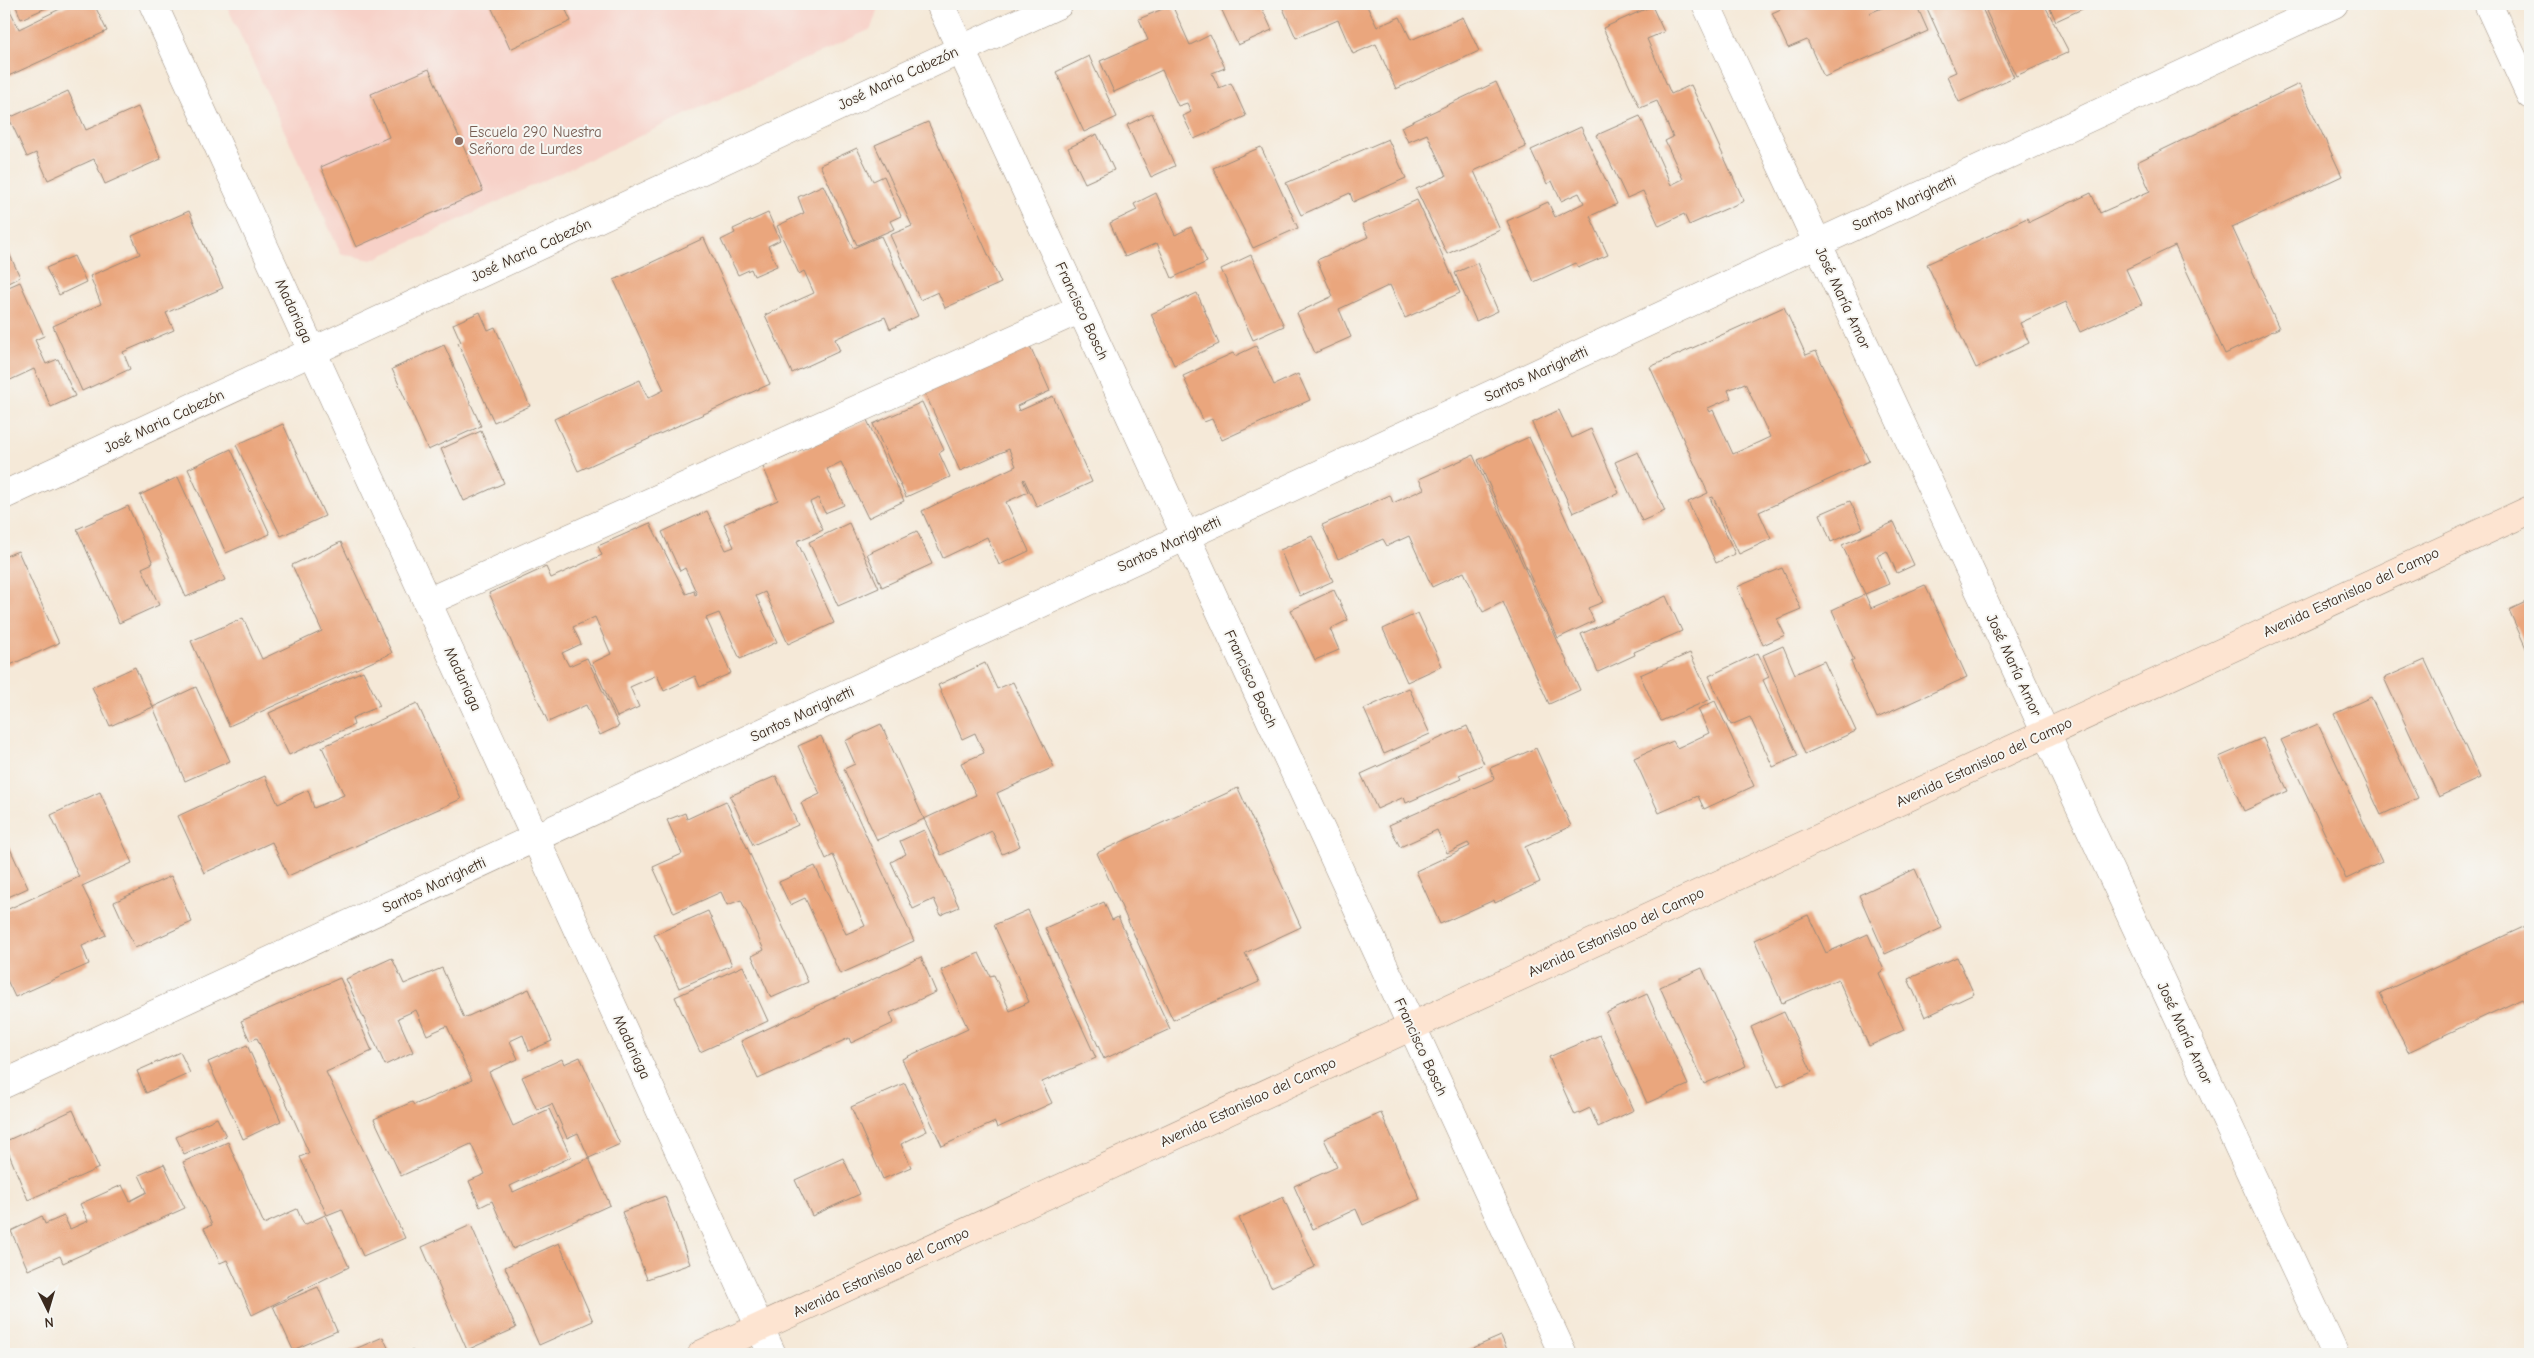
<svg xmlns="http://www.w3.org/2000/svg" width="2534" height="1358" font-family="'Comic Neue',sans-serif">
  <rect width="100%" height="100%" fill="#f6f6f2"/>
  <filter id="ink" filterUnits="userSpaceOnUse"><feTurbulence type="fractalNoise" baseFrequency=".02" numOctaves="2"/><feDisplacementMap in="SourceGraphic" scale="10" xChannelSelector="R" yChannelSelector="G"/><feConvolveMatrix kernelMatrix="1 2 1 2 8 2 1 2 1" color-interpolation-filters="sRGB"/></filter>
  <filter id="wash" filterUnits="userSpaceOnUse"><feTurbulence type="fractalNoise" baseFrequency=".0096" numOctaves="4" result="noise"/><feDisplacementMap in="SourceGraphic" scale="20" xChannelSelector="R" yChannelSelector="G"/><feGaussianBlur stdDeviation="1.12" result="paint"/><feColorMatrix in="noise" values="0 0 0 0 0 0 0 0 0 0 0 0 0 0 0 0 0 1.4 0 .05"/><feComposite in="paint" operator="in"/></filter>
  <g filter="url(#wash)">
    <rect width="100%" height="100%" fill="#f5e9d8"/>
    <path fill="#f7d1c8" d="M226 4H879L871 29 372 260 341 254Z"/>
    <g id="blocks">
      <path fill="#eaa67d" fill-rule="evenodd" d="M4 4H7L19 29 70 4H94L107 31 4 78Z
        M15 4H55L21 19Z
        M490 4H563L571 21 510 49Z
        M1219 4H1260L1272 30 1238 45Z
        M1281 4H1366L1377 27 1400 17 1411 40 1463 17 1479 51 1396 89 1376 44 1353 54 1338 20 1296 38Z
        M1792 4H1886L1870 13 1891 4H1916L1928 31 1824 77 1807 40 1788 48 1772 13Z
        M1925 4H1980L2014 77 1959 102 1947 76 1956 72Z
        M2002 4H2044L2069 52 2016 76 1986 11Z
        M2048 4H2093L2056 21Z
        M1172 5 1190 45 1210 35 1225 68 1212 73 1219 88 1231 83 1246 116 1194 139 1183 116 1191 112 1187 103 1178 106 1162 70 1114 92 1100 61 1148 40 1139 19Z
        M1652 6 1664 32 1647 39 1671 94 1691 85 1744 201 1689 225 1684 214 1659 226 1643 191 1627 198 1597 135 1640 116 1671 185 1683 179 1665 141 1673 137 1657 101 1640 108 1603 28Z
        M1089 56 1117 117 1084 132 1056 72Z
        M429 69 483 191 356 247 321 167 389 137 371 94Z
        M1496 82 1526 147 1474 171 1500 230 1447 254 1416 189 1446 176 1427 134 1408 142 1401 127Z
        M2299 84 2342 176 2232 227 2279 328 2225 354 2175 246 2126 269 2142 304 2080 332 2066 302 2020 323 2029 343 1976 368 1927 264 2027 218 2029 222 2091 193 2100 213 2150 191 2137 162Z
        M68 91 86 130 138 107 161 159 105 184 94 159 48 180 36 153 27 157 9 118Z
        M1152 113 1175 166 1151 177 1127 125Z
        M928 122 1001 283 945 308 938 292 920 300 890 235 912 226 875 145Z
        M1581 127 1617 204 1590 216 1608 255 1578 268 1576 263 1534 282 1507 221 1548 202 1555 217 1584 203 1579 193 1561 201 1552 181 1547 184 1531 150Z
        M1097 134 1114 170 1085 183 1068 148Z
        M1388 139 1406 178 1353 202 1350 193 1301 215 1286 183Z
        M1261 147 1298 228 1253 248 1213 168Z
        M857 148 873 181 884 176 901 216 890 221 894 229 857 245 820 165Z
        M823 185 853 248 881 236 918 316 890 329 885 317 835 339 840 351 792 373 765 315 814 293 804 271 799 274 777 226 804 213 798 197Z
        M1156 193 1175 235 1191 227 1207 262 1172 278 1157 243 1125 257 1110 223 1137 210 1134 204Z
        M1417 200 1460 293 1405 318 1390 285 1339 309 1351 337 1315 353 1297 313 1333 296 1317 260 1368 237 1362 224Z
        M189 211 223 288 166 313 174 330 123 352 130 369 82 391 53 326 101 304 90 276 140 254 132 236Z
        M768 213 780 240 768 246 777 266 754 276 751 269 738 275 721 240 735 233 733 229Z
        M704 238 770 384 578 471 554 419 640 380 648 398 664 390 614 280Z
        M4 242 20 277 4 285Z
        M1251 255 1284 326 1253 340 1221 269Z
        M74 256 86 282 59 295 46 268Z
        M1477 263 1498 311 1476 321 1455 273Z
        M20 282 44 336 35 340 46 364 58 359 75 396 51 407 34 369 4 383V289Z
        M1197 293 1219 344 1174 365 1151 314Z
        M1784 307 1806 355 1816 351 1869 461 1759 512 1771 539 1739 554 1713 497 1710 498 1735 554 1716 563 1688 502 1708 493 1650 367ZM1745 383 1770 437 1733 454 1713 410 1710 412 1708 408 1731 398 1728 390Z
        M480 312 488 330 495 327 530 406 494 422 458 343 461 342 453 324Z
        M444 345 481 426 428 450 392 369Z
        M1030 346 1050 391 1017 406 1019 411 1053 396 1092 482 1037 507 1024 479 1023 480 1028 492 1006 502 1029 551 999 565 987 537 943 558 922 511 1016 466 1009 449 960 471 924 391Z
        M1256 346 1274 385 1298 374 1310 400 1222 440 1212 419 1204 422 1183 376 1233 353 1235 356Z
        M922 402 944 450 939 453 950 477 906 497 873 424Z
        M1559 410 1572 438 1591 429 1619 493 1573 513 1532 423Z
        M867 420 904 501 868 518 841 462 827 469 844 505 825 513 818 498 810 502 823 530 797 541 834 623 788 644 765 592 756 596 777 642 740 659 719 613 706 618 731 673 700 687 695 676 664 691 657 675 630 687 639 707 617 717 592 663 611 654 595 617 573 627 581 644 562 653 569 666 587 658 619 726 600 735 586 705 548 722 489 593 546 567 551 578 602 555 598 546 650 523 686 594 694 591 695 595 697 594 685 568 680 571 662 532 707 511 726 550 734 547 724 524 778 500 763 467Z
        M283 424 325 516 281 536 236 445Z
        M481 431 504 483 464 501 441 449Z
        M1529 437 1603 602 1588 608 1594 621 1558 638 1478 460Z
        M231 449 270 534 226 553 188 469Z
        M1638 452 1665 511 1642 521 1615 462Z
        M1473 455 1580 690 1549 704 1503 602 1483 612 1464 572 1432 587 1409 536 1387 546 1383 539 1338 559 1322 525 1390 495 1393 503 1424 489 1419 479Z
        M178 477 225 580 186 597 140 495Z
        M1850 501 1863 528 1831 542 1820 514Z
        M128 506 153 563 142 568 159 605 119 623 77 529Z
        M1894 522 1914 565 1897 573 1887 551 1877 556 1889 584 1865 594 1842 545Z
        M849 523 879 588 838 606 809 542Z
        M917 531 932 564 882 587 867 554Z
        M1312 536 1333 581 1300 596 1280 550Z
        M341 542 392 653 229 726 191 641 243 618 262 659 322 631 292 565Z
        M18 551 59 643 8 666 4 656V557Z
        M1782 568 1801 609 1777 619 1785 635 1763 645 1737 587Z
        M1925 585 1967 677 1877 718 1851 662 1854 660 1832 610 1865 594 1871 608Z
        M1334 590 1348 620 1330 629 1339 650 1315 660 1291 610Z
        M1666 596 1682 631 1634 652 1635 655 1598 672 1581 634Z
        M2530 600V657L2509 610Z
        M1418 613 1442 666 1407 682 1383 629Z
        M1783 646 1795 674 1824 661 1856 731 1805 754 1763 655Z
        M1690 653 1711 699 1661 721 1640 675Z
        M1758 653 1769 677 1763 680 1798 756 1773 767 1750 717 1731 725 1709 676Z
        M2425 660 2480 778 2439 797 2384 678Z
        M985 663 997 689 1013 682 1054 767 997 793 1020 846 1002 854 992 831 941 855 924 819 877 840 844 769 855 764 845 741 881 724 924 819 976 795 961 763 984 753 975 733 962 739 938 685Z
        M135 667 153 707 110 726 92 687Z
        M363 671 380 706 352 718 354 725 289 755 269 713Z
        M196 687 230 761 185 781 153 707Z
        M1409 688 1430 734 1384 754 1364 709Z
        M2371 697 2418 798 2381 815 2334 714Z
        M1715 701 1754 786 1704 809 1698 796 1659 813 1634 758 1673 741 1677 748 1709 733 1698 709Z
        M417 703 461 799 288 876 272 842 204 873 178 816 265 776 278 804 308 790 314 808 344 795 322 747Z
        M2318 724 2382 862 2346 879 2281 740Z
        M1467 726 1484 764 1459 775 1461 779 1406 803 1404 797 1377 809 1361 774Z
        M821 736 914 941 840 974 805 898 790 905 779 882 815 866 846 934 865 926 833 855 826 859 801 803 820 794 798 746Z
        M2263 738 2288 791 2244 811 2219 757Z
        M1536 748 1571 826 1525 847 1540 882 1495 903 1494 900 1440 924 1416 871 1470 846 1468 843 1447 853 1437 830 1400 847 1389 825 1494 779 1490 768Z
        M776 776 798 825 753 845 730 796Z
        M1238 788 1301 927 1245 953 1259 982 1173 1020 1097 853Z
        M100 792 132 863 82 886 106 935 82 946 89 964 15 997 7 980 4 982V911L79 877 51 815Z
        M726 801 808 982 771 998 752 956 764 950 741 900 727 905 721 892 674 913 653 867 682 854 667 820 685 813 687 819Z
        M924 830 959 907 941 915 934 899 913 909 891 862 906 854 900 841Z
        M7 842 28 888 4 899V843Z
        M1915 869 1942 928 1885 954 1859 895Z
        M171 876 192 922 135 948 114 902Z
        M1104 902 1112 920 1118 917 1170 1029 1104 1059 1045 928Z
        M1028 910 1096 1058 1042 1082 1052 1103 997 1128 995 1122 942 1146 902 1059 968 1029 941 970 979 953 990 976 994 975 1010 1011 1029 1002 994 925Z
        M708 911 732 965 679 988 654 935Z
        M1808 915 1826 953 1868 934 1884 970 1879 973 1904 1030 1869 1046 1838 979 1782 1003 1754 940Z
        M2530 924V1017L2522 999 2408 1052 2380 993Z
        M921 957 936 992 890 1013 894 1023 851 1043 849 1038 758 1079 741 1041Z
        M1957 957 1974 994 1925 1017 1908 979Z
        M392 958 404 984 442 968 464 1018 529 989 552 1041 529 1051 523 1035 510 1041 518 1059 489 1072 513 1126 549 1109 571 1157 510 1186 513 1192 589 1158 610 1205 513 1249 492 1201 480 1207 469 1181 485 1174 471 1144 401 1176 374 1119 412 1102 414 1105 472 1080 447 1026 427 1035 416 1010 398 1018 413 1052 385 1065 346 979Z
        M743 966 768 1021 700 1052 675 997Z
        M1702 968 1746 1066 1704 1084 1660 987Z
        M340 978 372 1051 326 1072 405 1238 363 1256 342 1209 327 1215 300 1157 309 1153 257 1038 250 1041 241 1021Z
        M1647 994 1688 1085 1647 1103 1606 1013Z
        M1784 1012 1812 1072 1778 1087 1751 1027Z
        M1600 1035 1634 1110 1598 1127 1590 1108 1575 1115 1549 1057Z
        M247 1045 281 1121 243 1139 208 1062Z
        M180 1052 190 1073 146 1093 137 1071Z
        M580 1057 620 1144 589 1158 578 1133 567 1138 552 1104 537 1110 522 1077 562 1059 564 1064Z
        M905 1083 927 1131 901 1144 911 1167 883 1179 851 1107Z
        M73 1110 99 1168 28 1200 4 1142Z
        M1381 1113 1420 1199 1363 1225 1356 1209 1313 1229 1294 1186 1337 1167 1324 1139Z
        M217 1118 226 1136 184 1154 176 1137Z
        M228 1142 264 1224 297 1209 304 1225 325 1215 349 1267 252 1315 227 1260 220 1263 204 1228 212 1225 183 1162Z
        M843 1158 860 1194 812 1216 795 1180Z
        M164 1164 185 1208 63 1263 60 1256 28 1270 11 1231 42 1216 45 1224 64 1216 70 1229 88 1221 80 1204 122 1185 130 1201 147 1192 139 1175Z
        M665 1196 690 1264 647 1279 622 1212Z
        M1283 1197 1315 1267 1271 1287 1239 1218Z
        M471 1225 516 1328 467 1350 422 1247Z
        M559 1243 593 1321 539 1345 505 1267Z
        M318 1287 337 1331 293 1350 273 1306Z
        M1501 1336 1509 1354H1459Z
        M383 1337 391 1354H349L348 1352Z
        M412 1350 414 1354H401Z"/>
    </g>
  </g>
  <g filter="url(#ink)">
    <use href="#blocks" fill-opacity="0" stroke="#988a7b" stroke-width="1"/>
    <g fill="none" stroke-linecap="round" stroke-linejoin="round">
      <g stroke="#988a7b" stroke-width="29">
        <path id="street" d="M153 4 772 1354
          M940 4 1563 1354
          M1706 4 2335 1354
          M2488 4 2530 95
          M4 495 1059 4
          M427 602 1081 309
          M4 1084 2334 4"/>
      </g>
      <g stroke="#988a7b" stroke-width="29">
        <path id="secondary" d="M702 1354 2530 510"/>
      </g>
      <use href="#street" stroke="#fff" stroke-width="28"/>
      <use href="#secondary" stroke="#fde4d1" stroke-width="28"/>
    </g>
  </g>
  <circle fill="#8d6e63" stroke="#f6f6f2" stroke-width="2" cx="459" cy="141" r="5"/>
  <g text-anchor="middle" dominant-baseline="central" stroke-width="4" stroke-linejoin="round" paint-order="stroke">
    <g font-size="15" fill="#3b2a1e" stroke="#f6f6f2">
      <text transform="translate(898 78) rotate(-25)">José Maria Cabezón</text>
      <text transform="translate(1904 203) rotate(-25)">Santos Marighetti</text>
      <text transform="translate(531 250) rotate(-25)">José Maria Cabezón</text>
      <text transform="translate(1843 298) rotate(65)">José María Amor</text>
      <text transform="translate(294 311) rotate(65)">Madariaga</text>
      <text transform="translate(1082 311) rotate(65)">Francisco Bosch</text>
      <text transform="translate(1536 374) rotate(-25)">Santos Marighetti</text>
      <text transform="translate(164 421) rotate(-25)">José Maria Cabezón</text>
      <text transform="translate(1169 544) rotate(-25)">Santos Marighetti</text>
      <text transform="translate(2351 592) rotate(-25)">Avenida Estanislao del Campo</text>
      <text transform="translate(2014 665) rotate(65)">José María Amor</text>
      <text transform="translate(463 679) rotate(65)">Madariaga</text>
      <text transform="translate(1251 679) rotate(65)">Francisco Bosch</text>
      <text transform="translate(802 714) rotate(-25)">Santos Marighetti</text>
      <text transform="translate(1984 762) rotate(-25)">Avenida Estanislao del Campo</text>
      <text transform="translate(434 885) rotate(-25)">Santos Marighetti</text>
      <text transform="translate(1616 932) rotate(-25)">Avenida Estanislao del Campo</text>
      <text transform="translate(2185 1033) rotate(65)">José María Amor</text>
      <text transform="translate(632 1047) rotate(65)">Madariaga</text>
      <text transform="translate(1421 1047) rotate(65)">Francisco Bosch</text>
      <text transform="translate(1248 1102) rotate(-25)">Avenida Estanislao del Campo</text>
      <text transform="translate(881 1272) rotate(-25)">Avenida Estanislao del Campo</text>
    </g>
    <g font-size="15" fill="#785e54" stroke="#f6f6f2" text-anchor="start">
      <text x="469" y="132">Escuela 290 Nuestra<tspan x="469" dy="17">Señora de Lurdes</tspan></text>
    </g>
  </g>
  <rect width="2534" height="1358" fill="none" stroke="#f6f6f2" stroke-width="20"/>
  <g transform="translate(48 1310) rotate(175)" stroke="#f6f6f2" stroke-width="4" paint-order="stroke">
  <path d="M0-4L9 19L0 12L-9 19Z" fill="#3b2a1e"/>
  <text y="-8" font-size="14" font-weight="bold" text-anchor="middle" fill="#3b2a1e">N</text>
  </g>
</svg>
